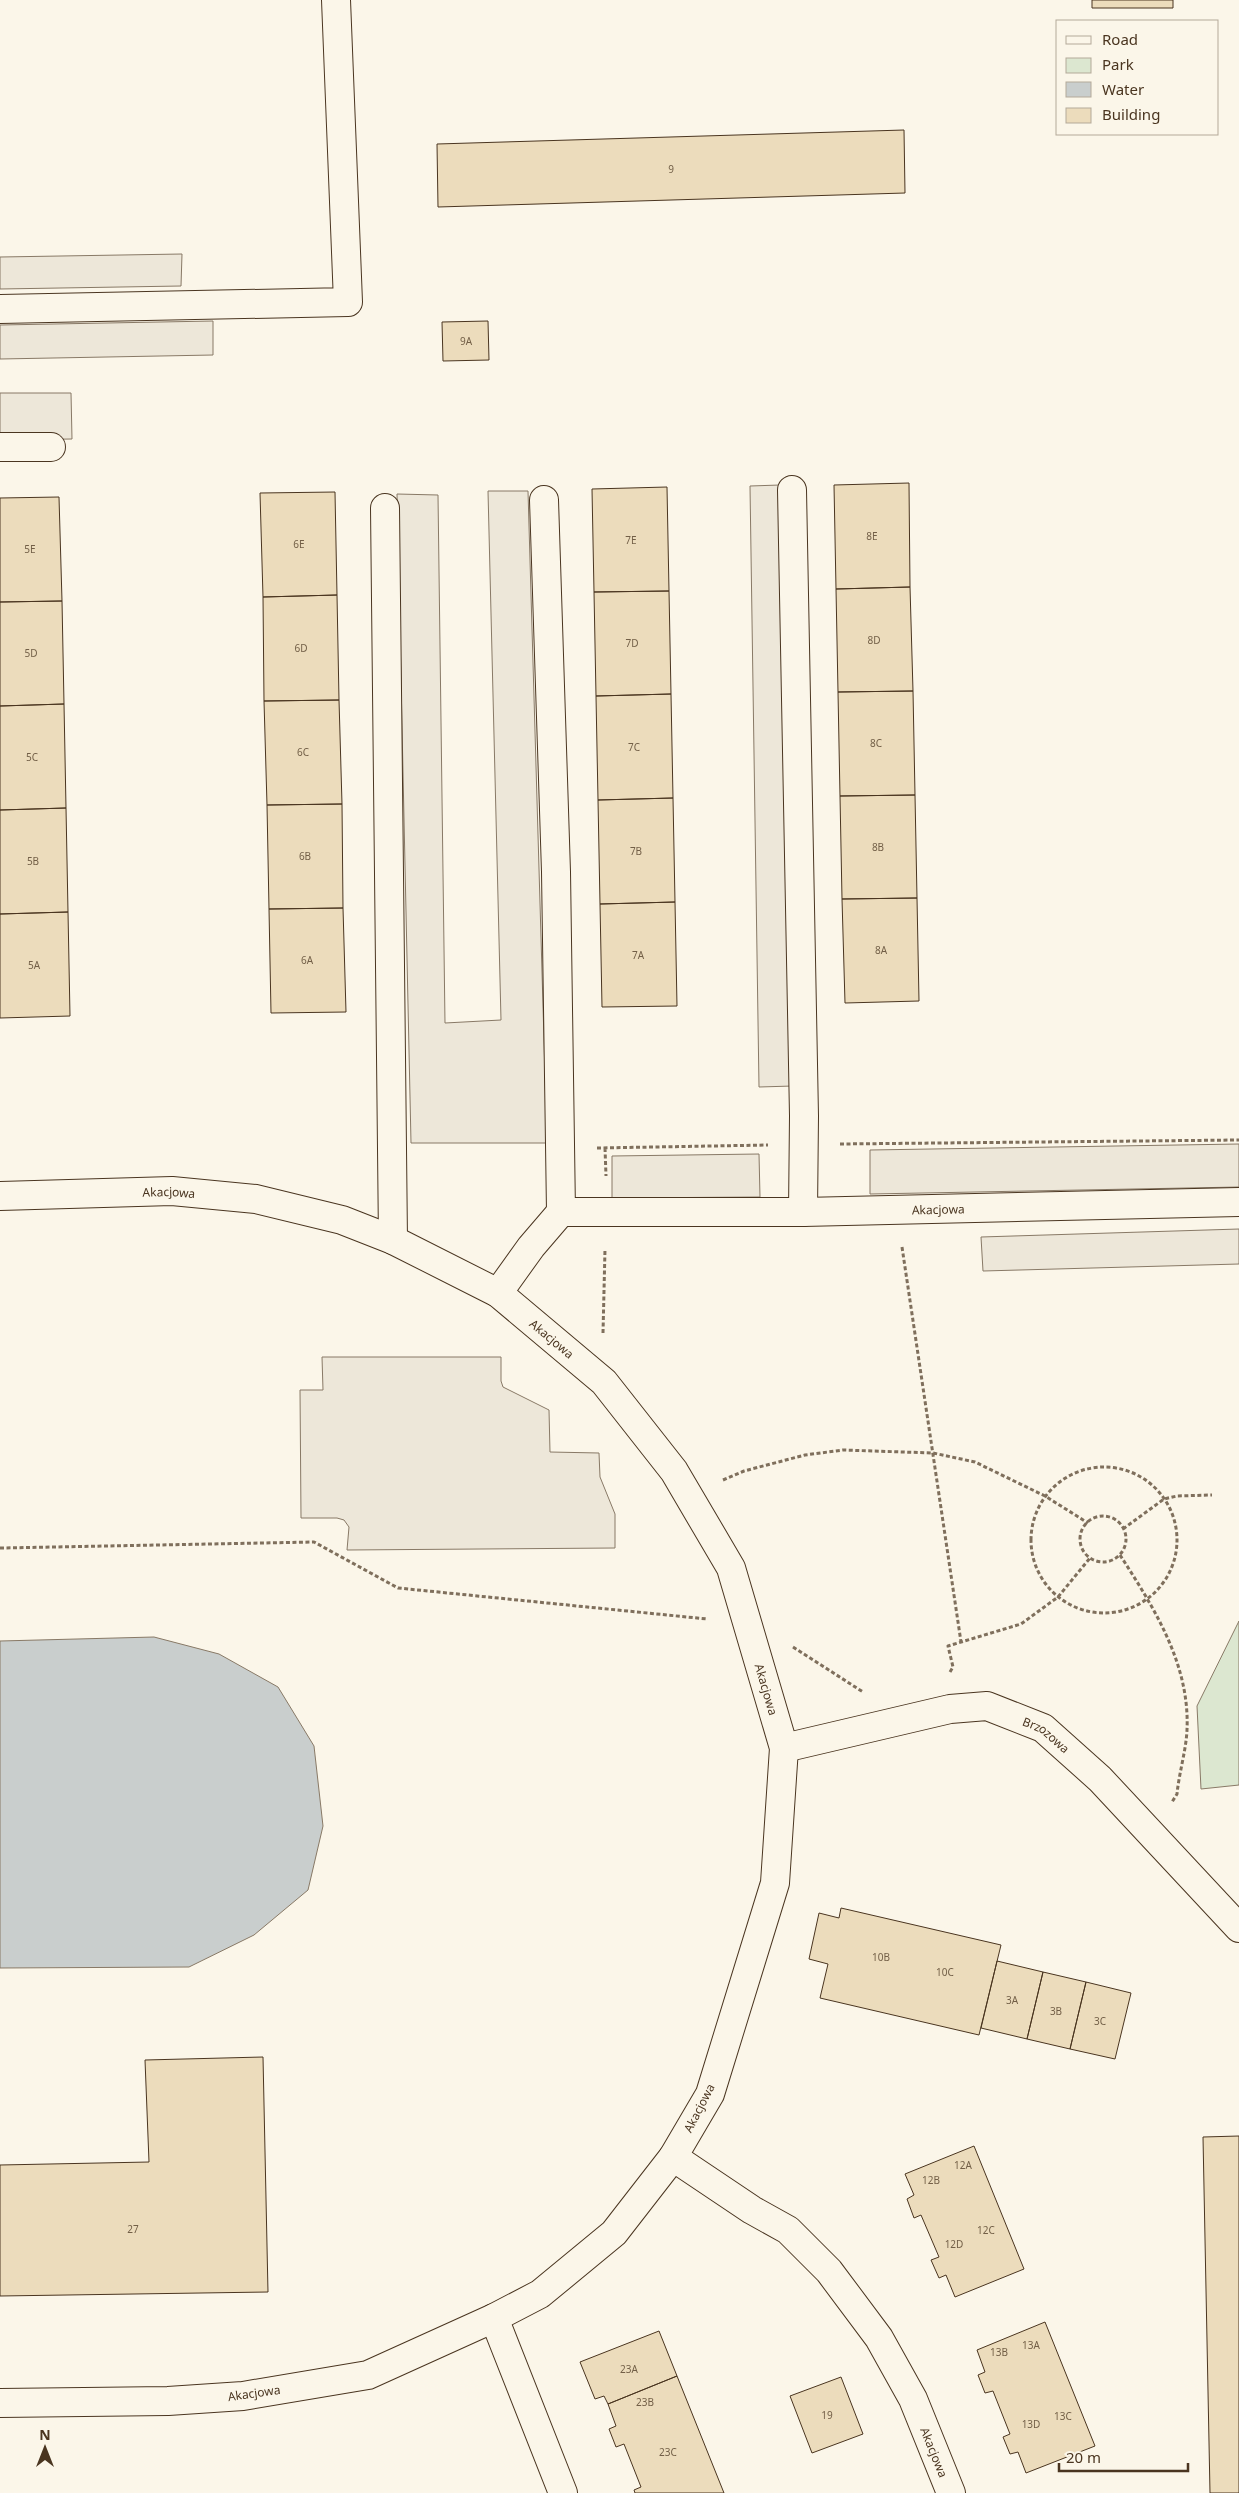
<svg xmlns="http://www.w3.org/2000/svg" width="1239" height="2493" font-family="'Noto Sans',sans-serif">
  <rect width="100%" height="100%" fill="#fbf6e9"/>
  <path fill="#dce7d0" stroke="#887966" d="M1239 1621V1785L1201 1789 1197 1706Z"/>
  <path fill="#ede7d9" stroke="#887966" d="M182 254 181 286 0 289V257Z
    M213 321V355L0 359V325Z
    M0 393H71L72 439 0 440Z
    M780 485 793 1086 759 1087 750 486Z
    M488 491H528L547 1143H411L397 494 438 495 445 1023 501 1020Z
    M1239 1144V1187L870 1194V1150Z
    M759 1154 760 1197 612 1198V1156Z
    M1239 1229V1264L983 1271 981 1237Z
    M322 1357H501V1381L503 1387 549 1410 550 1452 599 1453 600 1477 615 1514V1548L347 1550 349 1527 344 1520 337 1518H301L300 1390H323Z"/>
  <path fill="#c9cecd" stroke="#887966" d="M154 1637 219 1654 278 1687 314 1746 323 1826 308 1890 254 1935 189 1967 0 1968V1641Z"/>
  <path fill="#ecdcbc" stroke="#4a3520" d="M1092 0H1173V8H1092Z
    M904 130 905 193 438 207 437 144Z
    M488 321 489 360 443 361 442 322Z
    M909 483 910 587 836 589 834 485Z
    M667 487 669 591 594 592 592 489Z
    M335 492 337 595 263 597 260 493Z
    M59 497 62 601 0 602V498Z
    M910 587 913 691 838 692 836 589Z
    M669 591 671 694 596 696 594 592Z
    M337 595 339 700 264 701 263 597Z
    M62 601 64 704 0 706V602Z
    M913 691 915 795 840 796 838 692Z
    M671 694 673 798 598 800 596 696Z
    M339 700 342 804 267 805 264 701Z
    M64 704 66 808 0 810V706Z
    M915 795 917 898 842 899 840 796Z
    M673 798 675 902 600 904 598 800Z
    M342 804 343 908 269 909 267 805Z
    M66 808 68 912 0 914V810Z
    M917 898 919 1001 845 1003 842 899Z
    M675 902 677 1006 602 1007 600 904Z
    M343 908 346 1012 271 1013 269 909Z
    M68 912 70 1016 0 1018V914Z
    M841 1908 1001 1945 979 2035 820 1998 828 1964 809 1959 819 1913 839 1918Z
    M997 1961 1043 1972 1027 2039 981 2028Z
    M1043 1972 1086 1982 1070 2049 1027 2039Z
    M1086 1982 1131 1993 1115 2059 1070 2049Z
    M263 2057 268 2292 0 2296V2165L149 2162 145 2060Z
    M1239 2136V2493H1210L1203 2137Z
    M974 2146 1024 2269 955 2297 946 2275 939 2278 931 2260 939 2257 921 2215 914 2218 907 2199 914 2195 905 2174Z
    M1045 2322 1095 2446 1026 2473 1018 2452 1010 2454 1003 2437 1010 2434 993 2391 985 2393 978 2375 985 2372 977 2350Z
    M659 2331 677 2376 608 2404 604 2396 595 2399 580 2362Z
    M677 2376 724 2493H635L634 2490 641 2487 624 2444 616 2447 609 2429 616 2426 608 2404Z
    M841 2377 863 2434 812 2453 790 2396Z"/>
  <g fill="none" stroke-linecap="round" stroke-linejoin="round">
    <g stroke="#4a3520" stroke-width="30">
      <g id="minor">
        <path d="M0 309 348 302 336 0"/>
        <path d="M0 447H51"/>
        <path d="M792 490 804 1116 803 1212"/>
        <path d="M544 500 556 872 561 1212"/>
        <path d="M385 508 393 1240"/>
        <path id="s1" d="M0 1196 172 1191 256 1199 342 1220 393 1240 498 1293 604 1382 674 1471 731 1568 784 1748 775 1883 710 2094 673 2157 614 2233 540 2294 494 2318 368 2375 243 2396 168 2401 0 2403"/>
        <path id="s2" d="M498 1293 531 1247 561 1212H803L1239 1202"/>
        <path id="s3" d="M784 1748 950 1709 987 1706 1043 1728 1100 1779 1239 1928"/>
        <path id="s4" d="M673 2157 752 2210 788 2230 829 2271 879 2338 913 2399 951 2493"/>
        <path d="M494 2318 563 2493"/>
      </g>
    </g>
    <path stroke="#7f6f5c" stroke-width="3" stroke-dasharray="4 2.5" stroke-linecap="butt" d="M840 1144 1239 1140
      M597 1148 768 1145
      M605 1148 606 1176
      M902 1247 961 1642
      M603 1333 605 1249
      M1031 1540a73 73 0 1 1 146 0a73 73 0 1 1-146 0Z
      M723 1480 744 1471 805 1455 843 1450 933 1453 975 1462 1045 1496 1088 1523
      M1080 1539a23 23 0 1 1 46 0a23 23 0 1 1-46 0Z
      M1123 1529 1164 1499 1177 1496 1212 1495
      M0 1548 314 1542 398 1588 707 1619
      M1120 1555C1154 1608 1190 1664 1187 1730 1186 1751 1179 1773 1177 1794L1172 1802
      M793 1647 863 1692
      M950 1672 953 1667 948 1646 1021 1624 1058 1597 1090 1558"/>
    <use href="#minor" stroke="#fbf6e9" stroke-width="28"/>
  </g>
  <g text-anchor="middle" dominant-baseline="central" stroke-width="4" stroke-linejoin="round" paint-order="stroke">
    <g font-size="10" fill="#725f47">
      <text x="671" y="169">9</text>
      <text x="466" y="341">9A</text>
      <text x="872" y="536">8E</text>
      <text x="631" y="540">7E</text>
      <text x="299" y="544">6E</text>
      <text x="30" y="549">5E</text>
      <text x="874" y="640">8D</text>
      <text x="632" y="643">7D</text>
      <text x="301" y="648">6D</text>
      <text x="31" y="653">5D</text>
      <text x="876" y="743">8C</text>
      <text x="634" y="747">7C</text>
      <text x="303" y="752">6C</text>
      <text x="32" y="757">5C</text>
      <text x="878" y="847">8B</text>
      <text x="636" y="851">7B</text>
      <text x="305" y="856">6B</text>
      <text x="33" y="861">5B</text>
      <text x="881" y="950">8A</text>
      <text x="638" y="955">7A</text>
      <text x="307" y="960">6A</text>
      <text x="34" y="965">5A</text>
      <text x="881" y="1957">10B</text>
      <text x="945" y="1972">10C</text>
      <text x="1012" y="2000">3A</text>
      <text x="1056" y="2011">3B</text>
      <text x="1100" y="2021">3C</text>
      <text x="963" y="2165">12A</text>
      <text x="931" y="2180">12B</text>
      <text x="133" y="2229">27</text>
      <text x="986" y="2230">12C</text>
      <text x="954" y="2244">12D</text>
      <text x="1031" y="2345">13A</text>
      <text x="999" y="2352">13B</text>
      <text x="629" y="2369">23A</text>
      <text x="645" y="2402">23B</text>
      <text x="827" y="2415">19</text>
      <text x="1063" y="2416">13C</text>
      <text x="1031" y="2424">13D</text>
      <text x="668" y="2452">23C</text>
    </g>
    <g font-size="12" fill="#4a3520" stroke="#fbf6e9">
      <text stroke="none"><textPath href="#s1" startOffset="169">Akacjowa</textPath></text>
      <text stroke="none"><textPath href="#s2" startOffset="480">Akacjowa</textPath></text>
      <text stroke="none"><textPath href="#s1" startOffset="588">Akacjowa</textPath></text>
      <text stroke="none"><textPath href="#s1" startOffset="1008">Akacjowa</textPath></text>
      <text stroke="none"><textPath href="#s3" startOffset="274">Brzozowa</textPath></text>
      <text transform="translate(699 2108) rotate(-63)">Akacjowa</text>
      <text transform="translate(254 2393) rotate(-8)">Akacjowa</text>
      <text stroke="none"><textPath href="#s4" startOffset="405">Akacjowa</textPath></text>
    </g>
  </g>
  <rect x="1056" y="20" width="162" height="115" fill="#fbf6e9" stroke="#b4a999"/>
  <rect x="1066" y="36" width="25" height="8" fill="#fbf6e9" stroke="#b4a999"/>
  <text x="1102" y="45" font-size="15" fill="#4a3520">Road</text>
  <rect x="1066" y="58" width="25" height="15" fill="#dce7d0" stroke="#b4a999"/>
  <text x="1102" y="70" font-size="15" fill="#4a3520">Park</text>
  <rect x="1066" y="82" width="25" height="15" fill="#c9cecd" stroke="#b4a999"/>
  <text x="1102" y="95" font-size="15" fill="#4a3520">Water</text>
  <rect x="1066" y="108" width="25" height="15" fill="#ecdcbc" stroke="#b4a999"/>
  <text x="1102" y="120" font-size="15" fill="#4a3520">Building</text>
  <g transform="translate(45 2448)" stroke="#fbf6e9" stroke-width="4" paint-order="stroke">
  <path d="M0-4L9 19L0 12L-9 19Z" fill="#4a3520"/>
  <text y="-8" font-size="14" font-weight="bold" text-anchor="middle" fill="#4a3520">N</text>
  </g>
  <path d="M1059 2463v8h129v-8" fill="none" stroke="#4a3520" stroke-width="2.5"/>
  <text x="1066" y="2463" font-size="15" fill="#4a3520" stroke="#fbf6e9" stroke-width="4" paint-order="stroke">20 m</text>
</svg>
